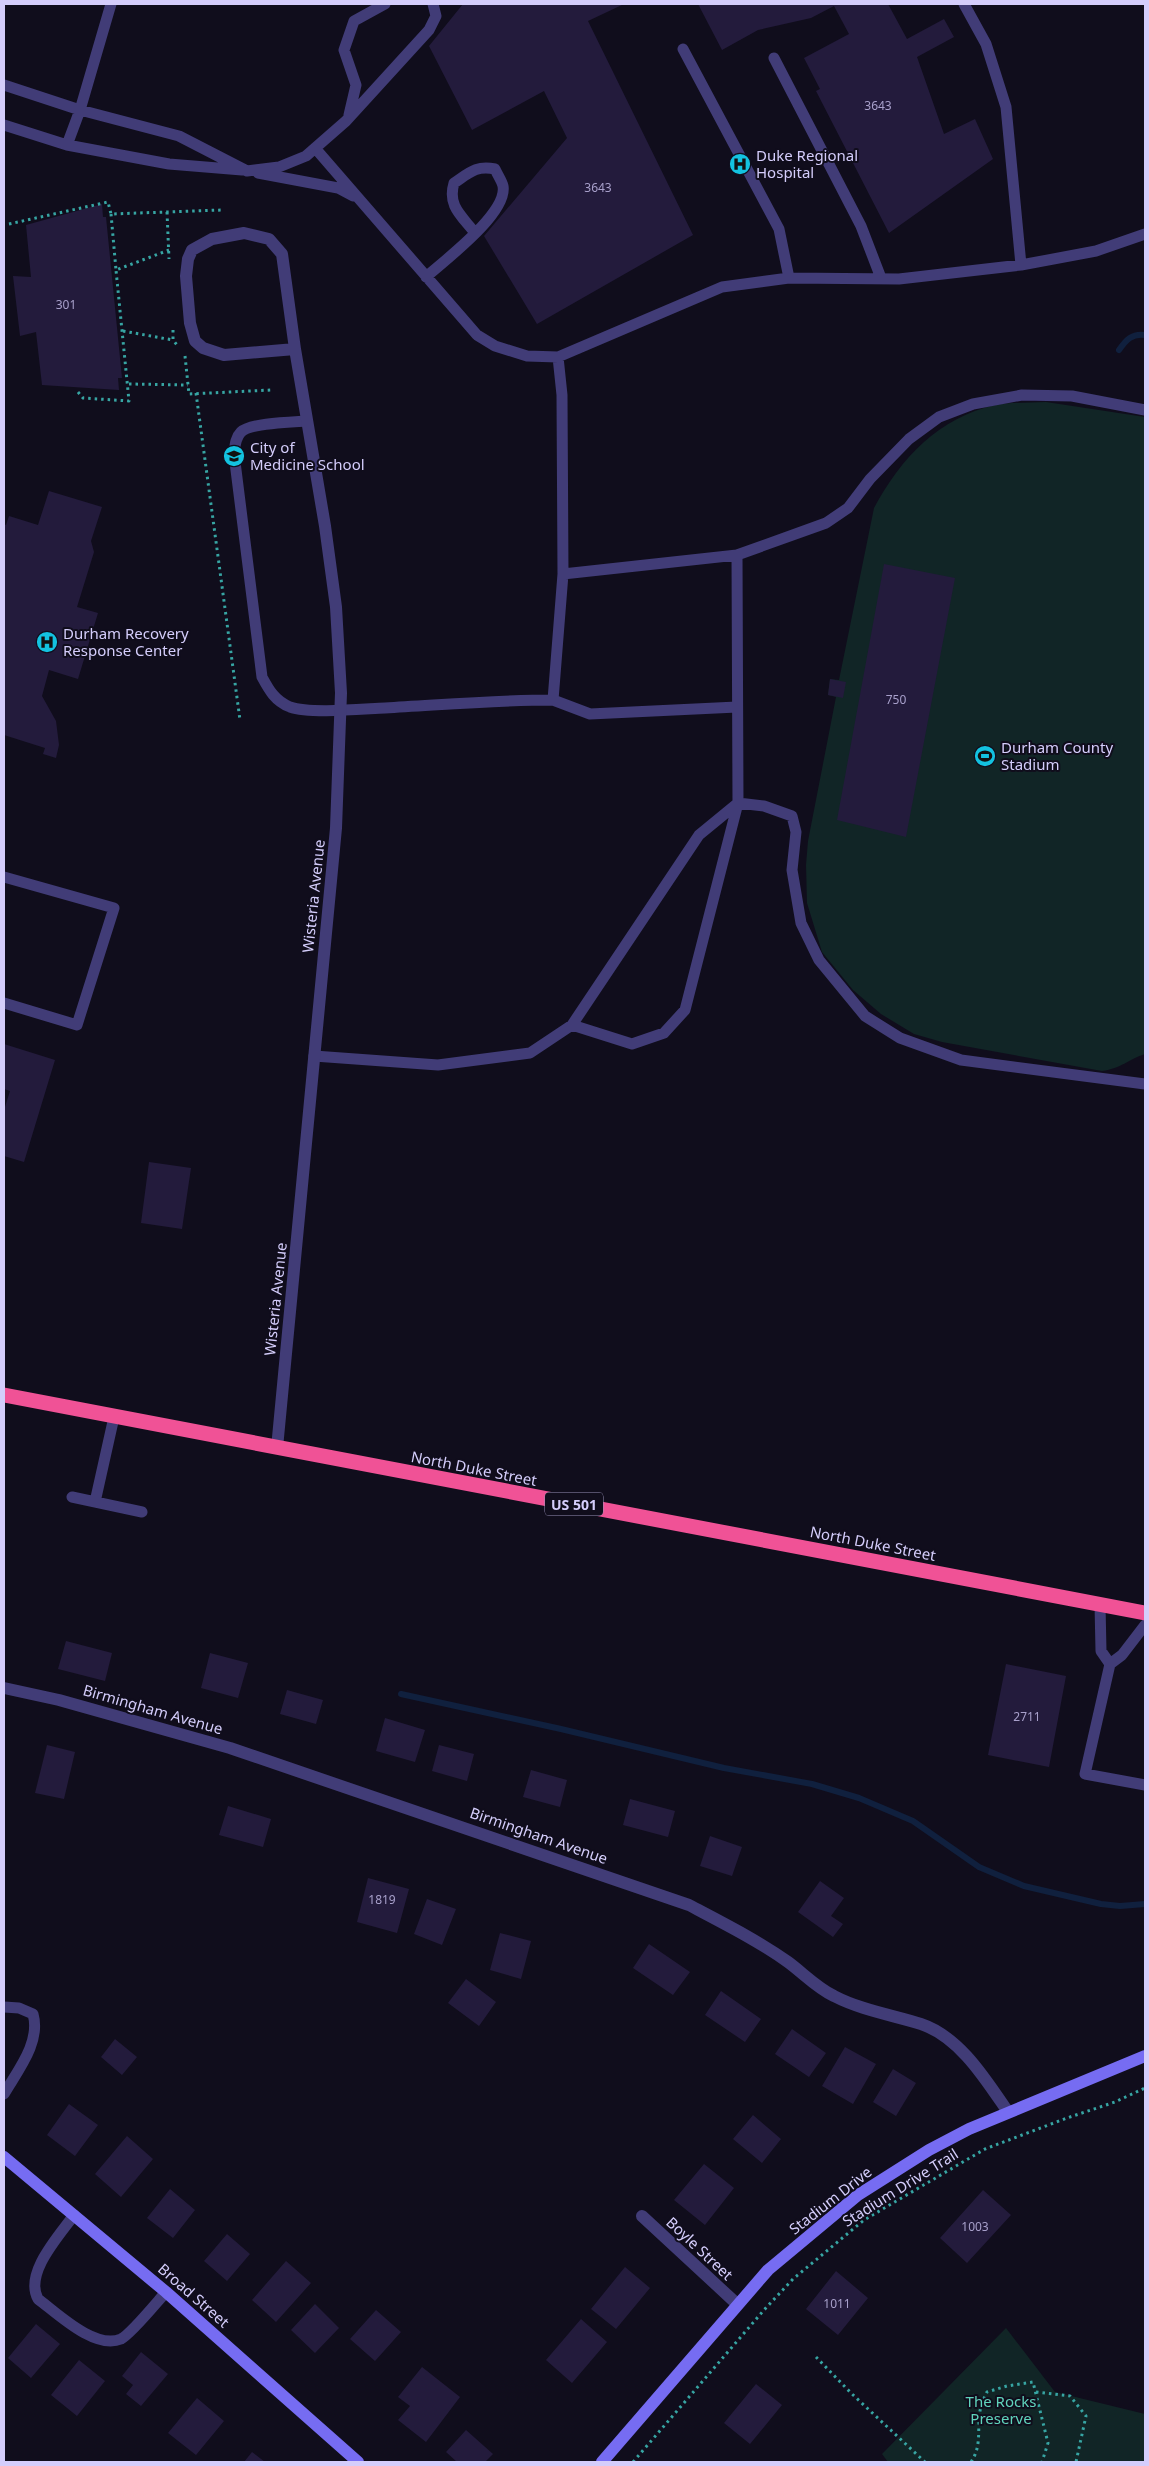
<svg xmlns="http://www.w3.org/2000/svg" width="1149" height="2466" font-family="'Noto Sans',sans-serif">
  <rect width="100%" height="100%" fill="#100d1c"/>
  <path fill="#112526" d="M1046 402 1145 417V1054C1127 1060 1122 1068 1102 1071L942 1042 914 1034 881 1014 853 990 822 952 807 903 806 865 808 841 836 697 828 695 830 679 839 680 874 508C901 458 939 417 996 405 1012 402 1030 403 1046 402Z
    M1006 2328 1055 2392 1145 2414V2462H888L882 2454Z"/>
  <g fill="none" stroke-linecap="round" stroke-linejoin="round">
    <path stroke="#10203e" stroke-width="6" d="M1119 350C1126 340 1132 333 1145 335
      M401 1694 561 1729 724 1768 812 1784 859 1798 913 1821 979 1867 1024 1886 1101 1904 1120 1906 1145 1904"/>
  </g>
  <path fill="#231b3c" d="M463 4H624L588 21 693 235 537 324 484 236 567 138 544 91 472 130 429 46Z
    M698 4H888L907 39 944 19 954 37 917 57 944 134 975 119 993 159 889 233 816 91 820 89 804 58 849 34 834 6 811 18 758 30 722 50Z
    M102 204 103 217H106L122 378H118L119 390 42 385 36 332 20 336 13 276 31 277 26 225Z
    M49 491 102 507 91 541 94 552 77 607 98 613 78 679 49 670 42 696 56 721 59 745 56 758 43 754 45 748 4 735V524L6 525 9 516 38 525Z
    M884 564 955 578 906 837 837 820Z
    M830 679 846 682 843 698 828 695Z
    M4 1044 55 1060 24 1162 4 1156V1110L10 1091 4 1089Z
    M149 1162 191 1168 182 1229 141 1223Z
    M66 1641 112 1653 105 1681 58 1669Z
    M210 1653 248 1663 238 1698 201 1688Z
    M1006 1664 1066 1676 1049 1767 988 1755Z
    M287 1690 323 1700 316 1724 280 1714Z
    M385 1718 425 1730 415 1762 376 1751Z
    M47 1745 75 1752 64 1799 35 1793Z
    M439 1745 474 1754 467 1781 432 1771Z
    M531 1770 567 1780 560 1807 523 1797Z
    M630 1799 675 1811 668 1837 623 1825Z
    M228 1806 271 1819 263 1847 219 1835Z
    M710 1836 742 1847 732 1876 700 1866Z
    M368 1878 409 1889 397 1933 357 1922Z
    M820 1881 844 1898 831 1916 843 1924 833 1937 798 1912Z
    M427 1899 456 1909 442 1945 414 1934Z
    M500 1933 531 1941 521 1979 490 1970Z
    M649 1944 690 1972 673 1995 633 1968Z
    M466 1979 496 2002 479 2026 448 2003Z
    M721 1991 761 2019 745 2042 705 2015Z
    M792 2029 826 2053 809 2077 775 2054Z
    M115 2039 137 2057 122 2075 101 2057Z
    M845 2047 876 2064 853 2104 822 2086Z
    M893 2069 916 2083 896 2116 873 2102Z
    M69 2104 98 2125 75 2156 47 2135Z
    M753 2115 781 2139 762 2163 733 2139Z
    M127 2136 153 2159 121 2197 95 2174Z
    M704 2164 734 2188 705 2225 674 2200Z
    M170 2189 195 2210 173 2238 147 2218Z
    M983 2190 1011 2215 967 2263 940 2238Z
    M227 2234 250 2254 227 2281 204 2261Z
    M286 2261 311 2283 276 2322 252 2300Z
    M625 2267 650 2288 616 2329 591 2309Z
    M836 2271 868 2298 838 2335 806 2309Z
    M315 2304 339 2328 315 2353 291 2330Z
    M376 2310 401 2332 375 2361 350 2339Z
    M581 2319 607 2342 572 2383 546 2360Z
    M36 2324 60 2344 31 2378 8 2358Z
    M141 2352 168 2374 141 2406 126 2394 133 2385 122 2376Z
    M79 2360 105 2381 77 2416 51 2395Z
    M422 2367 460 2397 426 2442 398 2420 410 2406 398 2397Z
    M756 2384 782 2405 750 2444 724 2423Z
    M197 2398 224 2421 196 2455 168 2433Z
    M466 2430 493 2454 485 2462H457L446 2452Z
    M252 2452 265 2462H244Z"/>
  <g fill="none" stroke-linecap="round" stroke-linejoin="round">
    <path stroke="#37a5a3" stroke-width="3" stroke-dasharray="2.5 4" stroke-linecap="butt" d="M167 212 169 259
      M111 214 116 270 169 250
      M9 224 108 202 111 214 222 210
      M173 330V340L177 345
      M123 331 173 340
      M185 356 189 394 271 390
      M129 384 188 385
      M78 392 83 398 129 401 116 270
      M196 393 240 720
      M816 2357 852 2394 925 2462
      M1036 2392 1070 2396 1086 2416 1076 2462
      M633 2462 764 2310 793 2279 864 2220 985 2149 1067 2118 1115 2102 1145 2088
      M971 2462C982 2446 977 2430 980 2411 981 2405 984 2398 987 2392L1007 2386 1033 2382 1048 2443 1042 2462"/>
    <path stroke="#413c77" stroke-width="11" d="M964 4 986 44 1006 107 1021 265
      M683 49 779 229 789 278
      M774 58 861 226 881 278
      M4 85 80 110 179 136 247 171 279 167 306 156 346 121 429 30 436 16 433 4
      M349 115 356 85 344 50 354 21 385 4
      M4 125 67 145 169 164 242 170
      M67 145 80 110 111 4
      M315 148 477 335 495 346 527 356 558 357 722 287 789 278 899 279 1021 265 1096 251 1145 234
      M258 173 338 188 353 196
      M426 277C445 260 508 213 503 186 502 181 497 174 495 169 476 165 469 173 454 183 447 206 462 216 475 233
      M558 357 562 395 563 574
      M1145 410 1072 396 1022 395 973 404 939 417 909 439 870 479 848 508 826 523 737 555 738 803 764 806 792 816 796 832 792 870 801 923 819 960 865 1016 900 1038 961 1060 1145 1084
      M306 421C292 422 250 423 241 432 235 438 235 446 234 454L262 677C269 690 275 701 290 707 310 714 362 709 385 708 441 705 497 700 553 700L563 574 737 555
      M553 700 590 714 737 707
      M4 877 114 908 77 1025 4 1003
      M314 1056 438 1065 530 1053 572 1025 632 1044 664 1033 685 1010 738 803 699 835 572 1025
      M72 1497 142 1512
      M95 1502 114 1417
      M1100 1604 1101 1651 1110 1664
      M1145 1625 1122 1655 1110 1664 1085 1774 1145 1785
      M4 2007 19 2008 33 2014C41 2042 18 2070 4 2094
      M74 2215C59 2236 24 2273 38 2299 58 2314 95 2350 121 2339 131 2334 157 2302 166 2292"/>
    <path stroke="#413c77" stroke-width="12" d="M277 1448 336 828 341 693 336 607 325 526 295 349 282 254 269 239 244 233 212 239 192 250 188 259 186 276 190 323 195 341 203 348 224 355 295 349
      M4 1688 59 1700 230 1748 689 1905C723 1923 757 1940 788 1962 803 1973 817 1988 834 1996 861 2010 892 2015 921 2024 960 2037 986 2080 1008 2112
      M642 2216 737 2304"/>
    <path stroke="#766cf2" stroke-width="12" d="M4 2157 166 2292 358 2462
      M602 2462 768 2270 858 2195 929 2150 969 2129 1145 2056"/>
    <path stroke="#f05296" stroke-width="15" d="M4 1395 1145 1613"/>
  </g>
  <defs>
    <g id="hospital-disc" transform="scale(1.125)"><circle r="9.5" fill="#13c2e0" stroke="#100d1c"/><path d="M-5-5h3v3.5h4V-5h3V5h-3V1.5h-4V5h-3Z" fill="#111"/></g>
    <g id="school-disc" transform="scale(1.125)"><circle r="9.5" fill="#13c2e0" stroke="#100d1c"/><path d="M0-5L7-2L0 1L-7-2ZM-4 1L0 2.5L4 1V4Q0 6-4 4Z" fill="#111"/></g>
    <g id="stadium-disc" transform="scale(1.125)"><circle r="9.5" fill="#13c2e0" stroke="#100d1c"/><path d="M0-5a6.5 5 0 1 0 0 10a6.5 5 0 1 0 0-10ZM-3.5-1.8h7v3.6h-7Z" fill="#111"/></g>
  </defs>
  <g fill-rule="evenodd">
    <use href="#hospital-disc" x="740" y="164"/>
    <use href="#school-disc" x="234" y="456"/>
    <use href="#hospital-disc" x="47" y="642"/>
    <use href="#stadium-disc" x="985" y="756"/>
  </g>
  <g text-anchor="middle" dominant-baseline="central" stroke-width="4" stroke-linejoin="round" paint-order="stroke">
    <g font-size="12" fill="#a8a0cb">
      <text x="878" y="105">3643</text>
      <text x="598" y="187">3643</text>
      <text x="66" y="304">301</text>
      <text x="896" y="699">750</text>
      <text x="1027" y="1716">2711</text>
      <text x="382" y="1899">1819</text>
      <text x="975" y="2226">1003</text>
      <text x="837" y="2303">1011</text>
    </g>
    <rect fill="#100d1c" stroke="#9993b8" stroke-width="1" x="545" y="1492.5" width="58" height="23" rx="4"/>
    <g font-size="14" font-weight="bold" fill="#d4cdfb">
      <text x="574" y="1504">US 501</text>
    </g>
    <g font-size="15" fill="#d4cdfb" stroke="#100d1c" text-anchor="start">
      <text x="756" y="155">Duke Regional<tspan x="756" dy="17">Hospital</tspan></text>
      <text x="250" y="447">City of<tspan x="250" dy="17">Medicine School</tspan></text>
      <text x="63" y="633">Durham Recovery<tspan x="63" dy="17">Response Center</tspan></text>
      <text x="1001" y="747">Durham County<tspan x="1001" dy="17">Stadium</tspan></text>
    </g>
    <g font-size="15" fill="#d4cdfb" stroke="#100d1c">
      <text transform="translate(313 896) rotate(-84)">Wisteria Avenue</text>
      <text transform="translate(275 1299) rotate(-84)">Wisteria Avenue</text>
      <text transform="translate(474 1468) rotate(11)">North Duke Street</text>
      <text transform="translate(873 1543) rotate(11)">North Duke Street</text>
      <text transform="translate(153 1709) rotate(16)">Birmingham Avenue</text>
      <text transform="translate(539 1835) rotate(19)">Birmingham Avenue</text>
      <text transform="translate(900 2187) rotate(-32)">Stadium Drive Trail</text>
      <text transform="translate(830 2200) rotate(-38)">Stadium Drive</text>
      <text transform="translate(700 2248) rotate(43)">Boyle Street</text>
      <text transform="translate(194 2295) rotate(41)">Broad Street</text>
    </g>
    <g font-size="15" fill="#60d3bc" stroke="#100d1c">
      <text x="1001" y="2401">The Rocks<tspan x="1001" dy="17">Preserve</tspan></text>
    </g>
  </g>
  <rect width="1149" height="2466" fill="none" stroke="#d4cdfb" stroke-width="10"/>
</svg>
